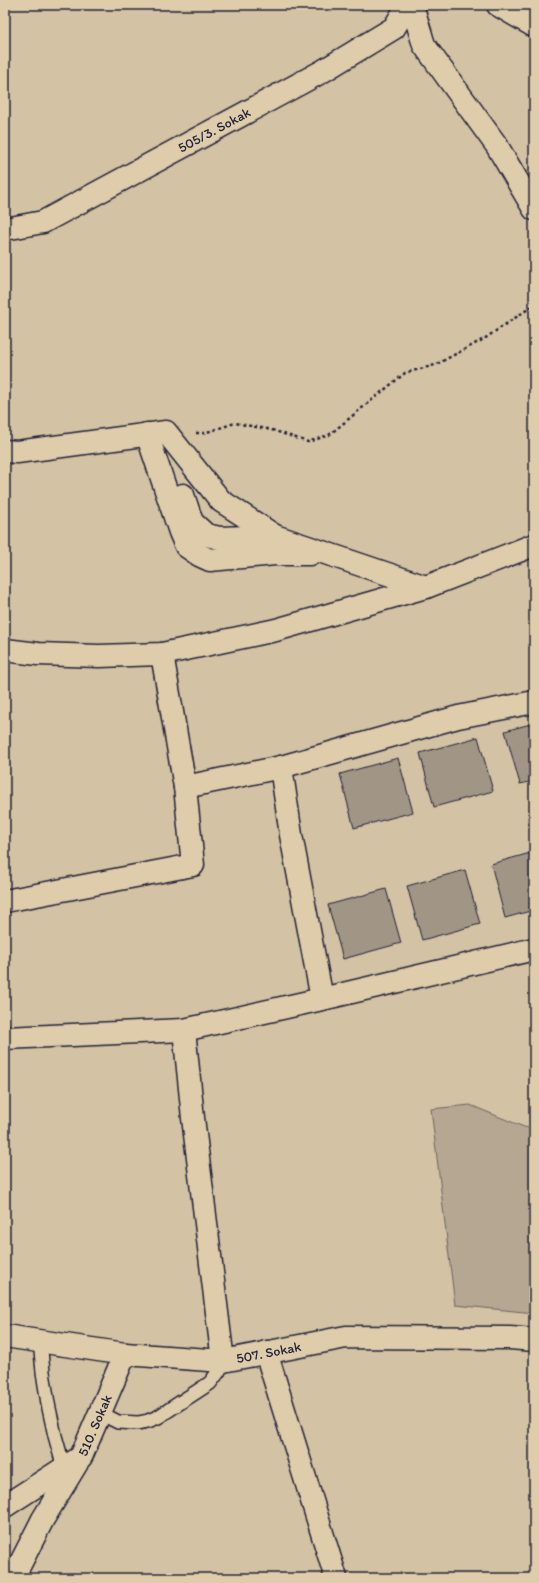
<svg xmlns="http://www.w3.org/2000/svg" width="539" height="1583" font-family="Itim,sans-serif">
  <rect width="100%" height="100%" fill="#d3c2a3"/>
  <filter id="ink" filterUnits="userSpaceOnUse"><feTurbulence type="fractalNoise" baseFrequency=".025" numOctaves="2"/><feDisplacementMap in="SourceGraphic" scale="8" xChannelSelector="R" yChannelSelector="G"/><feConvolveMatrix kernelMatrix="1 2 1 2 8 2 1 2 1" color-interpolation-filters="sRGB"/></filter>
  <g filter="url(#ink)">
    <path fill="#b5a792" stroke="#6c6466" d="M470 1105 524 1127 534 1129V1313L455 1305 431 1109Z"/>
    <path fill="#a19586" stroke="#22223b" d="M534 723V781L520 784 505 731Z
      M478 737 493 791 434 807 420 753Z
      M398 758 413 812 354 828 340 774Z
      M534 852V910L505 918 491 864Z
      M465 870 480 924 422 940 407 886Z
      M386 889 401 943 343 959 328 905Z"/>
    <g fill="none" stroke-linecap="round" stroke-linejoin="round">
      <g stroke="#22223b" stroke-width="16">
        <path id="service" d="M40 1341C43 1385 51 1426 64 1468
          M100 1413 118 1422 138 1423 148 1421 158 1417 210 1383 219 1371 223 1361"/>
      </g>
      <g stroke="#22223b" stroke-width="25">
        <g id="minor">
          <path d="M412 5 424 45 497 146 534 209"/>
          <path d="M498 5 534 26"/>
          <path id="s1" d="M5 229 43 222 323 71 394 28 408 5"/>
          <path d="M147 434 180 532 186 546 199 555 210 560 275 554H310"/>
          <path d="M5 451 17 452 166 432 221 501 275 536 426 587"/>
          <path d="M183 495 192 522 206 535 220 538 275 536"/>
          <path d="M5 650 38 654 99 656 162 654 276 630 426 587 534 545"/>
          <path d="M162 654 185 787 281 767"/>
          <path d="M5 901 193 865 185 787"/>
          <path d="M322 999 534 949"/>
          <path d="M5 1038 184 1030"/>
          <path id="s2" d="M5 1336 125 1354 223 1361 346 1337 510 1338 534 1340"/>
          <path d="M266 1352 336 1578"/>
          <path d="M223 1361 193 1118 184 1030 322 999 291 835 281 767 458 717 534 702"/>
          <path id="s3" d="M5 1506 81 1457 125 1354"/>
          <path d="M13 1578 43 1519 77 1463"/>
        </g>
      </g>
      <path stroke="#22223b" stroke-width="2.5" stroke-dasharray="3 3" stroke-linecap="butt" d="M196 433H204L235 423 272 430 308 442 329 435 405 373 435 365 484 339 534 305"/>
      <use href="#service" stroke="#deccaa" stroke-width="13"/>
      <use href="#minor" stroke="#deccaa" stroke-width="22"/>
    </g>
  </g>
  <g text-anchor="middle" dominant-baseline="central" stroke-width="3" stroke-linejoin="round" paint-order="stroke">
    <g font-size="14" fill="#22223b" stroke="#deccaa">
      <text stroke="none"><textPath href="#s1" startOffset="233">505/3. Sokak</textPath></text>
      <text stroke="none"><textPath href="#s2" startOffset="266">507. Sokak</textPath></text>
      <text stroke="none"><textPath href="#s3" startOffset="125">510. Sokak</textPath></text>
    </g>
  </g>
  <rect width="539" height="1583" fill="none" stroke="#deccaa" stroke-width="20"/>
  <rect x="10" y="10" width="519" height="1563" fill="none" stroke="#22223b" stroke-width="1.5" filter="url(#ink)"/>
</svg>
